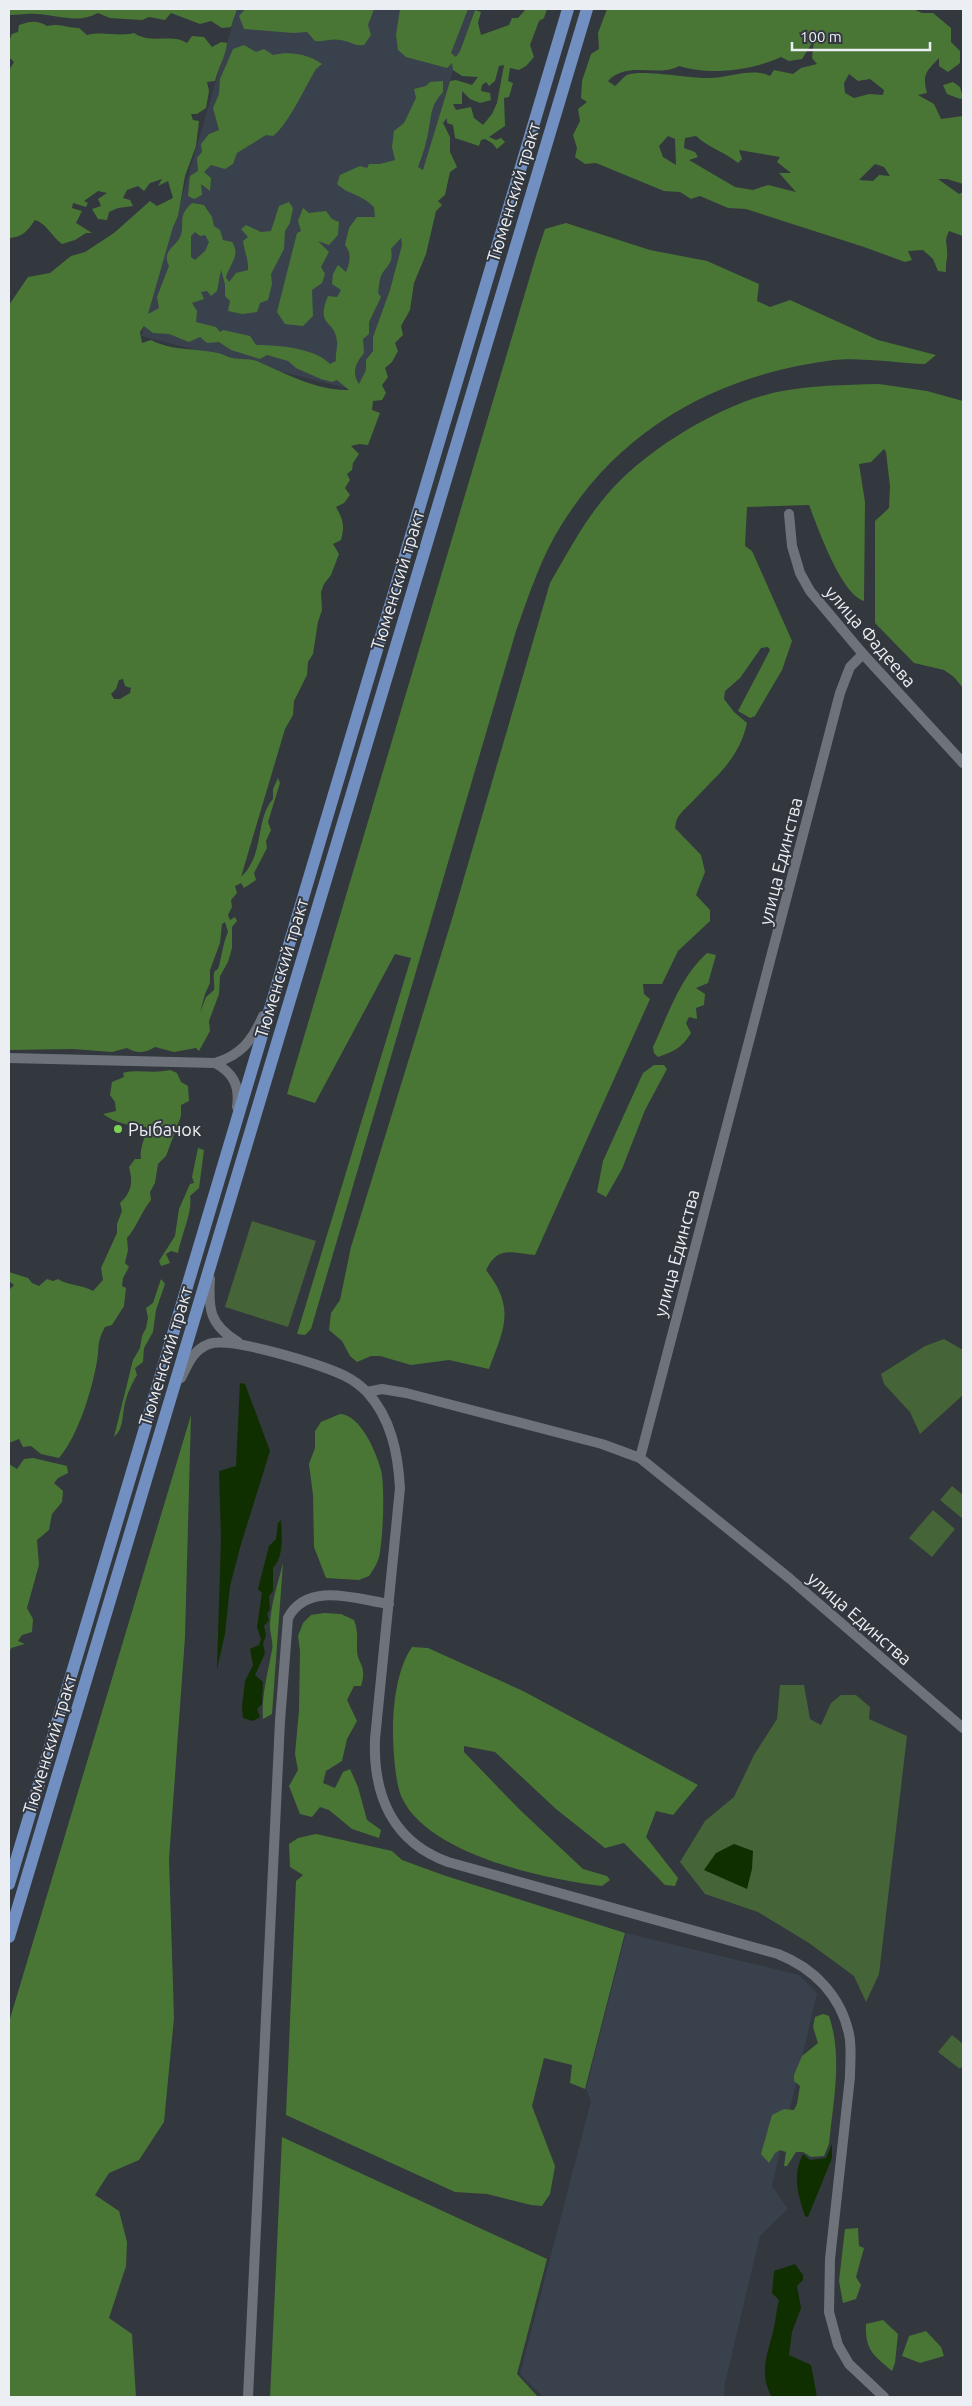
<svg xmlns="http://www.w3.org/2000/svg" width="972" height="2406" font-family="Ubuntu,sans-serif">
  <rect width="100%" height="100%" fill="#33373e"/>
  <path fill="#39414d" d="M237 9H475L453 70 361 392 141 336Z
    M626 1933 799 1975 817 1993 772 2186 788 2209 760 2236 725 2383 724 2397H543L520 2374 591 2101 586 2089Z"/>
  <path fill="#456538" d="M252 1221 316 1241 288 1327 225 1307Z
    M944 1339 963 1350V1395L920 1434 910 1412 884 1384 881 1374 925 1346Z
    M952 1486 963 1495V1519L940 1500Z
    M933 1510 955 1529 932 1557 909 1538Z
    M780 1685H804L810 1719 821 1725 831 1703 841 1695H856L870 1707 869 1719 907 1736 879 1974 866 2002 854 1976 809 1943 758 1912 705 1894 680 1862 705 1821 734 1797 754 1755 777 1719Z
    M952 2035 963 2044V2065L960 2069 938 2052Z"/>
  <path fill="#497635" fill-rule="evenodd" d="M9 9H237L231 27 222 28 211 21 200 24 171 13 165 20 149 17 142 20 110 18 98 13C78 24 58 15 37 14 27 13 18 15 9 15Z
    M245 9H374L368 25 371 35 364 45C352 46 351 41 340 40 333 38 324 42 315 41L307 32 293 33 244 29 239 16Z
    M400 9H468L451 53 456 57 460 51 475 10 481 12 478 23 481 35 509 25 512 18H518L526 9H547L544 18 539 21 530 45 534 57 526 66 519 70 510 68 508 81 513 83 509 97 504 98 505 126 489 137 496 140 501 138 505 142 497 149 492 143 485 139 481 140 479 146 455 138 453 125 447 123V118L443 123 450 137V152L457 167 450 172 445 195 438 201 442 205 436 211 426 254 414 283 410 310 401 326 403 335 395 343 398 351 392 362 385 368 388 377 382 385 386 393 382 400 373 401 372 410 380 413 368 445 359 444 351 446 359 454 353 463 352 470 347 474 350 480 345 488 350 495 344 503 336 507C343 519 345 526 341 540L333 544 339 554 331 575 324 584 321 592 322 610 318 622 313 654 308 662 307 675 294 701 293 715 285 729 241 877C265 855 255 819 273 799V789L278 778 280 783 268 822 271 830 266 841 267 848 254 873 256 880 244 888 241 883 235 886 237 893 231 900 232 907 228 915 230 920 235 917 237 921 232 927V948L228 962 220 976 219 994 209 1021 210 1031 199 1051 196 1048 174 1052 155 1047C145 1053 137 1054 127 1048L112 1052 73 1049 9 1050V305L28 277 50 273 71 256 85 252 114 233 150 201 157 206 173 198 168 181 158 186 162 179 150 183 144 191 138 186 127 190 123 198 130 200 133 206 118 208 109 212 107 220 98 219 92 209 101 206 98 199 107 193 98 191 84 201 88 203 86 207 73 203 72 208 82 211 76 223 92 233H86L75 240 62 244C52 237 46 223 35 220 28 230 23 237 10 238L9 246V70L14 62 9 57V41L12 34 18 32 19 25C30 21 37 20 47 26 62 23 65 28 79 28L87 35C103 31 118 37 134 33 152 45 171 33 187 43L192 36 204 37 212 47 221 42 227 43C226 56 218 68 215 81L207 82 209 91 206 108 197 114H191L193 120 199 121 196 146 185 176 178 216 173 227 148 314 159 308 157 297 169 266C162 252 173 248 179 239 187 225 175 218 192 203L204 205 212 217 214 226 220 230 223 240 232 242C241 255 230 264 226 277L229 282 236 273 248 270C249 260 244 251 243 241L248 237 241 229 246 225 261 232 271 231 279 206 289 202 293 208 290 223 285 231 284 249 271 274 272 284 268 300 260 303 257 312 242 314 228 311 230 301 225 296V284L221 270 217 291 211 296 207 291 201 292 204 299 192 303 197 311 196 322 216 327 220 332 223 330 250 336 256 345C278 345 315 348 330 364L336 361C335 355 338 347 337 341 335 319 315 327 328 296L337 297 341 290 332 284 333 274 338 265 346 272C350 262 352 254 345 245L349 228 357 217H375L374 207C360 193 350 196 337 184L340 175 360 166 367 168 369 164H380L395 160 392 147 394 131 404 123 416 98 414 89 426 86 430 82 443 81V92C431 106 432 111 429 128 427 141 423 154 418 167L423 170 450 81 456 80 472 85 478 77 462 76 453 70 452 63 447 68 406 57 398 50 396 35ZM504 65 497 103 492 114 483 125 474 118 471 107 456 110 453 104H462V91L470 99 480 103 491 100 490 93 481 91 482 85 486 82 489 86 495 81 499 66ZM195 232 200 236 205 235 209 242 205 251 195 260 191 257V236ZM401 238 402 245 390 290 373 337V351L366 360V370L359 384C351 372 356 363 364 353L363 339 369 334V322L381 297 378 293C379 288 379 281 381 276 386 265 394 265 391 249ZM144 326 153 333 169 334 189 342 200 337 207 343 219 342 231 350 260 359 267 355 288 361 296 368 321 379 332 382 337 380 349 390C319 391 286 374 259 362 251 358 241 360 232 358 227 357 223 354 218 353 195 348 172 351 151 340L142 343 140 332ZM123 679 125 686 131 688 130 693 120 699H114L111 694 116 689 119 680ZM225 922 228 932C223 943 222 955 219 966 217 972 216 968 214 973 213 978 215 985 214 990L206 997 200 1013 205 994 210 983V970L220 943 222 924Z
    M607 9H913L922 13H933L951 28V42L960 51V63L948 72 939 66V58C926 72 922 74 927 93L918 95 934 104 941 119 963 116V184L947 179H938L959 194 963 192V236L949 231C944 242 947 241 947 251 948 259 945 264 946 272L938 271 933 259 923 250 908 251 912 260 905 262 864 247 746 209 728 208 700 196 691 199 680 192 664 191 596 163 585 164 575 157 577 148 573 135 580 121 578 109 587 102 581 98 582 81 591 54 599 49 598 33ZM814 40 812 58 817 64 801 68 793 74 774 70 770 76C753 67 728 78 709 78 691 79 642 69 627 75 623 77 619 83 615 86L608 81C628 60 658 78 679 66 710 76 753 70 781 57L789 61 802 59ZM849 74 858 81 870 79 884 90 883 95 869 94 854 98 845 93 844 83ZM668 136 675 139 676 165 663 157 659 146ZM696 136C709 148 725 152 738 163L742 159 739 150 780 157 777 162 791 173H779L796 192 768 185 753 190 735 187 689 160 698 157 695 152 684 148 685 138ZM875 164 884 167 890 176 879 175 873 181 859 180Z
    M244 45 256 52 264 49 273 55C290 51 308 54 322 64L316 69C305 87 288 125 273 136L266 135 237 153 233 164 225 169 211 165 204 172 211 178 210 191 201 184 202 195 194 199 188 196 190 176 198 171 197 158 202 152 201 144 209 134 219 130 213 108 219 94 220 79 233 49Z
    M953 82 960 87 963 98 960 99 947 94 943 85Z
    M303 208 309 213 326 211 332 219 339 222 338 235 329 245 318 241 329 252 321 267 325 274 322 283 312 290 313 316 303 326 285 324 277 312 297 233 301 231 298 221Z
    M566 223 650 250 707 261 759 284 757 301 770 307 790 300 878 340 936 355 925 364C899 363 858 357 834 360 721 374 623 426 562 524 541 557 529 595 516 631L311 1329 305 1335 297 1334 411 958 395 954 315 1103 287 1094 536 256 545 229Z
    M879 384 927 391 963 401V688L954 677 944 670 914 663 875 623V521L889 508 890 486 886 452 884 449 871 462 859 464 865 502 864 601C841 594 818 528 809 505L747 507 745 546 752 551 792 641 782 670 755 716 750 718 738 711 770 650 768 647 761 648 740 678 725 691 724 699 734 712 747 723C739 759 717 775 693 801 687 807 678 814 676 822L675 828 701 855 705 872 696 895 710 910V921L678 951 662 984H643L644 994 650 999 535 1255C512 1253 498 1245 486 1270 516 1309 504 1328 489 1369L449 1360 411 1365 380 1356H371L357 1362 350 1356 342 1341 329 1330 331 1313 340 1300 351 1247 452 919 550 583C567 554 583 523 605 497 643 451 719 405 777 392 811 385 845 385 879 384Z
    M707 953 716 955 708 983 696 988 705 994 704 1005 696 1008 697 1019 689 1017 686 1023 691 1033C683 1047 673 1052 658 1057L654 1053 653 1047C668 1015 680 977 707 953Z
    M654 1065H664L667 1069 645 1110 622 1169 606 1197 597 1192 603 1161 643 1073Z
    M170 1070 177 1073 181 1082 188 1086 189 1101 181 1105V1116L166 1156 158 1164 155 1183 150 1192 151 1200C141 1212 137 1227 127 1238L128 1250 125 1263 129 1267 123 1278 122 1286 126 1288 124 1306 112 1325 105 1327C96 1344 100 1345 97 1361 92 1390 78 1436 59 1458L41 1454 31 1446 23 1447 19 1439 9 1443V1290L14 1285 9 1281V1272L28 1278 32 1283 39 1286 47 1279 53 1281 58 1279C68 1286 81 1284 93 1291L103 1280 101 1268 117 1233V1224L122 1211 120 1203C132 1192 133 1182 129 1167L135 1159H141C139 1147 146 1139 146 1127 130 1126 115 1123 103 1114L116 1111 115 1102 110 1095 112 1082 124 1077 123 1073C138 1069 154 1074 170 1070Z
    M198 1148 204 1150 199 1188 190 1196C193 1211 181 1236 178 1253L171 1251 166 1254 170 1263 161 1266 159 1261 175 1236 179 1209 190 1184 194 1183 192 1177Z
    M161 1279 165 1284 156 1310 153 1332 144 1348 143 1362 135 1368 137 1375C131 1385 126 1396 124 1408 122 1419 123 1429 114 1437L133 1360 140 1348 142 1336 146 1328 148 1318 146 1308 153 1303Z
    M340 1414C361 1415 376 1452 381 1470 385 1488 383 1533 380 1552 379 1561 374 1569 369 1576L359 1580 326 1578 314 1547 313 1495 309 1464 315 1448V1431L321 1422Z
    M191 1415 185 1637 169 1859 174 2018 164 2122 139 2160 109 2173 95 2195 119 2211 127 2242 126 2266 109 2318 132 2334 136 2397H9V2022Z
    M33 1458 67 1466 68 1473 58 1478 54 1483 63 1491 62 1502 52 1514 49 1530 37 1540 39 1565 27 1608 33 1619 32 1632 22 1635 18 1641 25 1644 11 1648 9 1654V1464L17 1469 24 1459Z
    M283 1563 272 1714 263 1719C261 1697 268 1672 272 1650 274 1642 269 1632 270 1624 271 1603 278 1583 283 1563Z
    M324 1613 341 1614 354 1620C358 1631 357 1636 357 1647 356 1664 368 1664 361 1686H354L347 1700 357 1721 347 1739 342 1761 326 1771 323 1783 335 1788 343 1772 350 1769 358 1787 367 1820 381 1830 379 1838 352 1829 329 1810 320 1807 312 1817 300 1814 289 1786 298 1770 295 1754 299 1710 300 1651 298 1636 303 1623 311 1615Z
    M412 1647 428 1648 523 1691 698 1785 673 1815 656 1811 646 1837 678 1878 675 1886 665 1885 624 1843 605 1848 556 1809 495 1752 464 1746V1752L519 1809 583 1869 607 1876 610 1880 602 1886C545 1879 429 1855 402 1798 395 1784 393 1747 393 1731 393 1704 397 1669 412 1647Z
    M316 1834 392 1851 402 1860 443 1875 625 1933 585 2089 570 2083 572 2065 544 2058 532 2106 555 2166 550 2194 542 2206 531 2205 487 2194 455 2192 286 2115 296 1881 303 1875 290 1867 289 1844 298 1838Z
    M823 2014 829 2016C843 2057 833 2102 829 2144L824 2156 811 2157 803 2152H796L787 2166H784L786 2152 780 2150 775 2153 769 2163 761 2154 772 2115 784 2109 794 2110 797 2104 800 2086 794 2081V2075L802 2056 818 2043 813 2027 815 2017Z
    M282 2137 547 2259 517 2374 538 2397H270Z
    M858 2228 859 2246 864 2248 856 2277 861 2285 856 2299 843 2303 839 2281 845 2229Z
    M883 2320 898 2334 895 2363 892 2371C873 2355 865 2350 866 2324Z
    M926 2331 941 2347 944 2356 920 2363 902 2356 909 2336Z"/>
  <path fill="#0f2f00" d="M240 1383 245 1384 270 1451 241 1544 230 1586 225 1634 217 1669 221 1538 219 1471 236 1466Z
    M281 1520C282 1536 284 1556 273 1568V1591L269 1596 270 1609 267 1614 269 1620 264 1626 266 1635 263 1644 265 1653 255 1675 263 1682 262 1704 257 1709 260 1717 253 1721 243 1718 242 1707 245 1681 253 1665 250 1649 259 1645 261 1639 257 1627 262 1593 258 1589 269 1546 276 1539 278 1523Z
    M734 1844 753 1851 752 1869 747 1889 704 1870 716 1853Z
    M832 2144V2158L808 2217 805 2216C798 2196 792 2174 803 2154L810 2160 826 2158Z
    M795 2264 803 2275V2280L797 2286 801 2308 792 2332 789 2355 811 2365 817 2397H772C759 2374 767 2355 773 2332 776 2321 776 2311 779 2300L772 2293 774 2271Z"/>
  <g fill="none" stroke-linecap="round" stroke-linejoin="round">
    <path stroke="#6e737b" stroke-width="10" d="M789 514 792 546 800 573 810 591 863 654 963 763
      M9 1058 215 1063C241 1055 252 1041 263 1016
      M215 1063C233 1073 240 1085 237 1107
      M210 1279C208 1310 210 1325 238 1342
      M181 1378C188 1364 193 1350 209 1344 231 1336 322 1365 345 1376 353 1380 361 1386 367 1392 391 1418 398 1453 400 1488L375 1739C373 1796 393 1842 448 1862L778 1954C814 1968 841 1996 849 2034 852 2047 850 2063 850 2077L830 2259 829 2312 838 2345 849 2364 884 2397
      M367 1392 382 1389 406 1393 602 1444 640 1458 789 1578 963 1728
      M640 1458 840 693 850 667 863 654
      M248 2397 280 1721 288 1618C307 1581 356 1599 389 1604"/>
    <path stroke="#718fc0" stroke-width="12" d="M9 1884 568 9
      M9 1937 587 9"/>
  </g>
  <circle fill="#7cd155" stroke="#33373e" stroke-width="2" cx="118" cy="1129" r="5"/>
  <g text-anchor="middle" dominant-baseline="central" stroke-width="4" stroke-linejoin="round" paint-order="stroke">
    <g font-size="18" fill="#ebeef3" stroke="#33373e">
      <text transform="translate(513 192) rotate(-73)">Тюменский тракт</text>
      <text transform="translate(397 580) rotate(-73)">Тюменский тракт</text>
      <text transform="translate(871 636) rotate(49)">улица Фадеева</text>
      <text transform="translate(780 861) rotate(-76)">улица Единства</text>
      <text transform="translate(281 968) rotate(-73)">Тюменский тракт</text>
      <text transform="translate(676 1253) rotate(-75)">улица Единства</text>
      <text transform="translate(165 1356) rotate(-73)">Тюменский тракт</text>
      <text transform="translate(860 1618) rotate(41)">улица Единства</text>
      <text transform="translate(49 1744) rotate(-73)">Тюменский тракт</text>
    </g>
    <g font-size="18" fill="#ebeef3" stroke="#33373e" text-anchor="start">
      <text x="128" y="1129">Рыбачок</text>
    </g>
  </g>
  <rect width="972" height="2406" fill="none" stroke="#ebeef3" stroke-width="20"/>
  <path d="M792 42v8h138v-8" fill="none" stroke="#ebeef3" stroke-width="2.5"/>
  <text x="800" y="42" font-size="15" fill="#ebeef3" stroke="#33373e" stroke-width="4" paint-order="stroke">100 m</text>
</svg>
